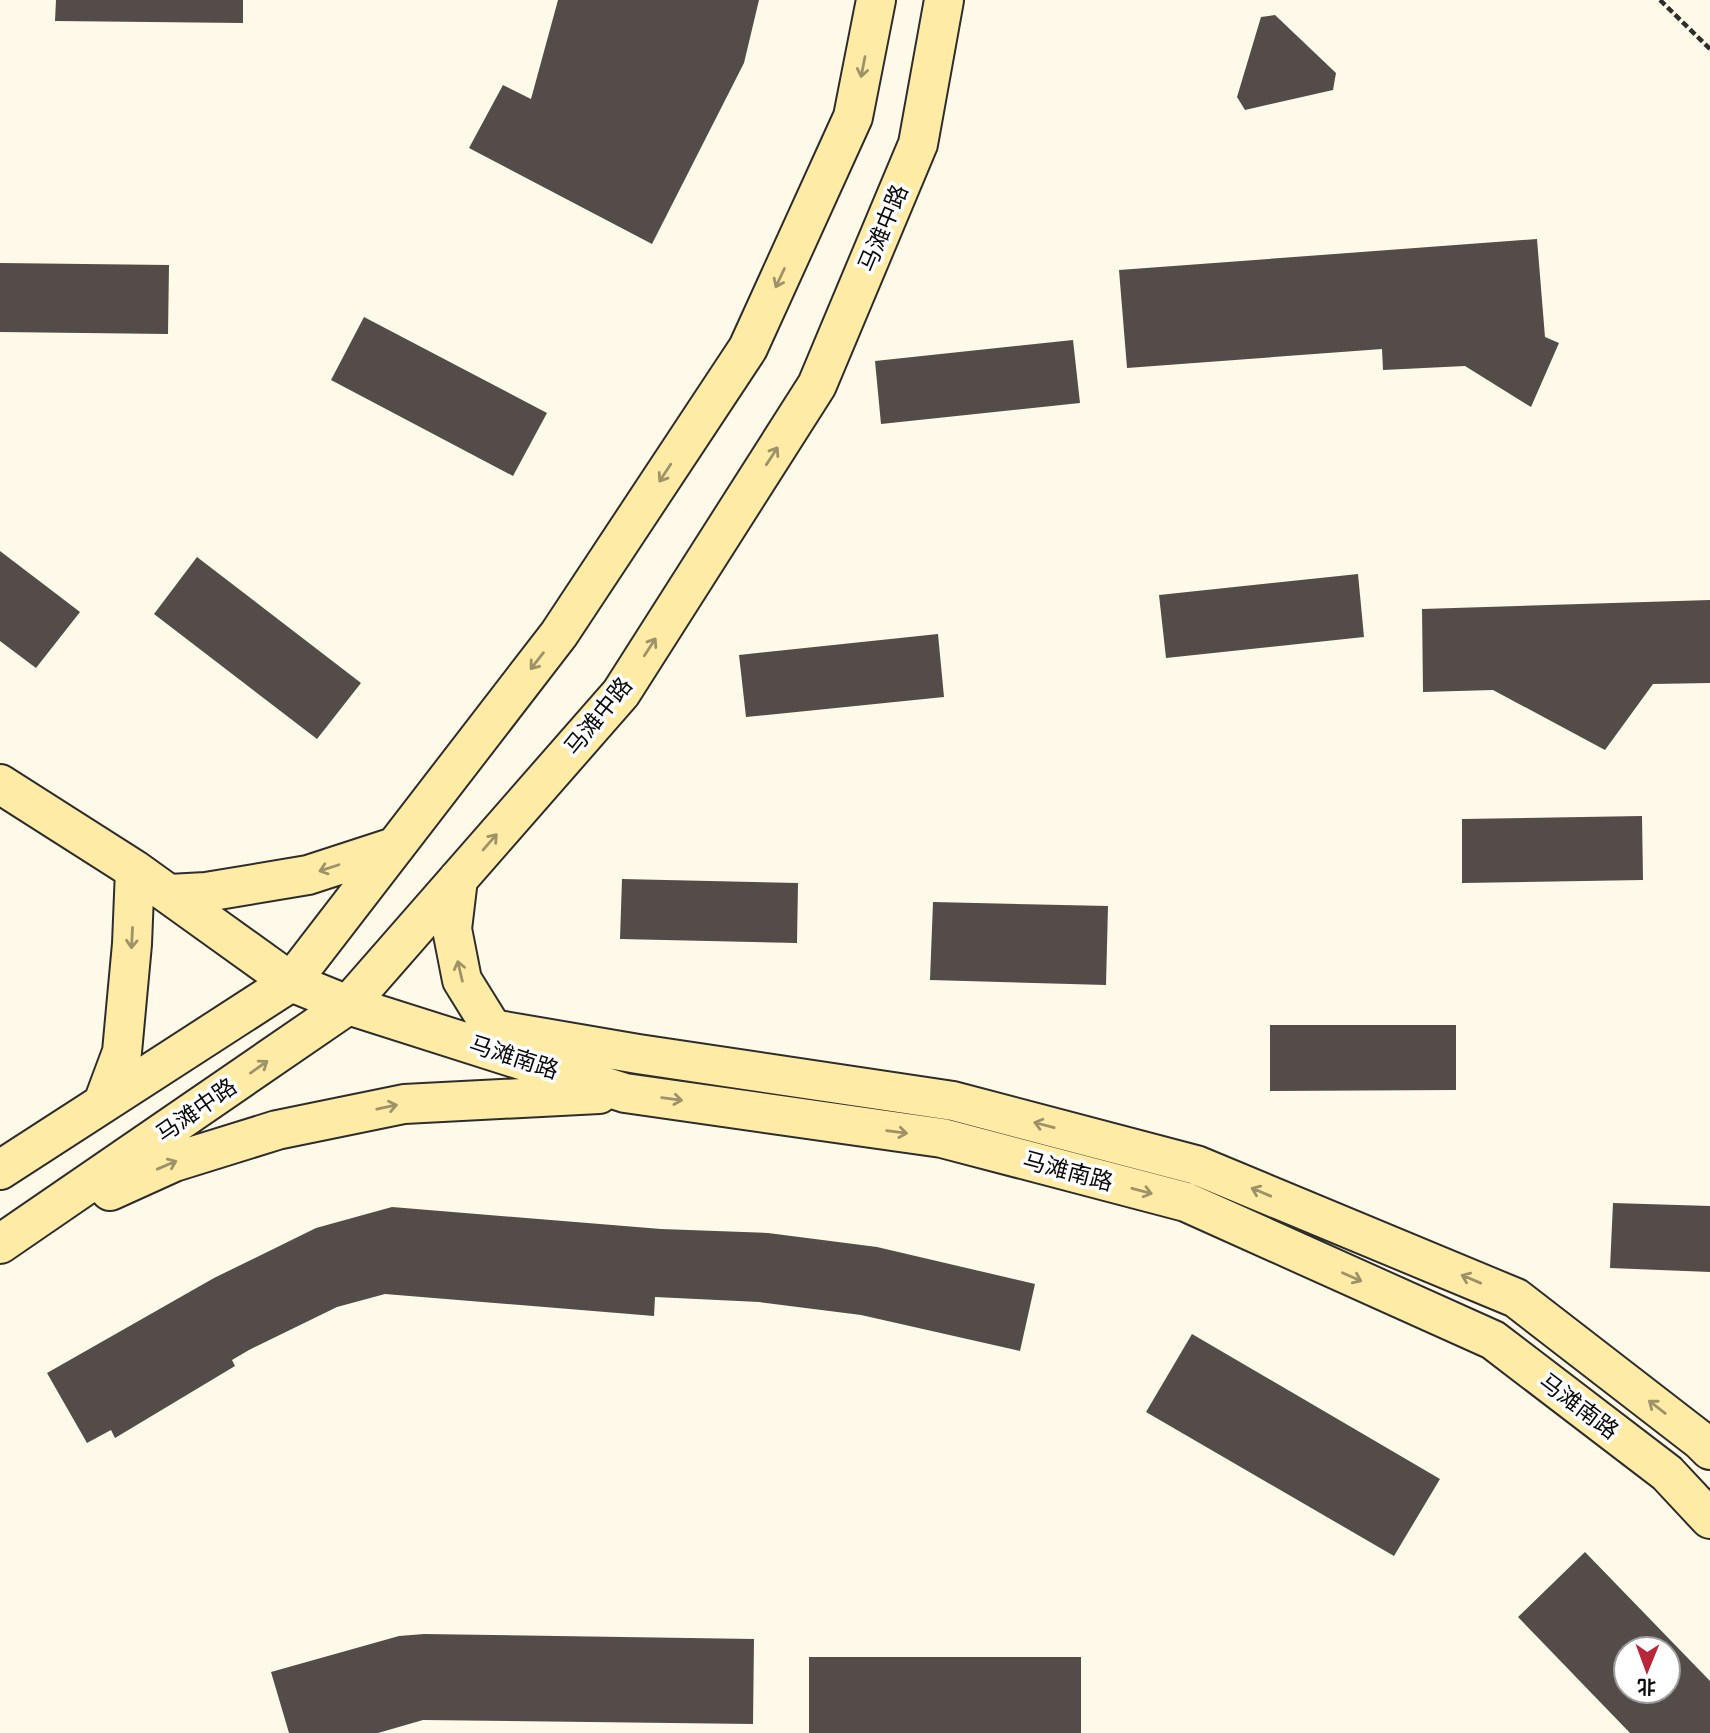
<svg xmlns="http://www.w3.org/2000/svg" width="1710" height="1733" font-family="Bitter,'Noto Sans SC',serif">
  <rect width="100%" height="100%" fill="#fff9ea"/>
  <path fill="#544c48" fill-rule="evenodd" d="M56 0H243V23L55 21Z
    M558 0H759L744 63 652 244 469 148 503 85 531 99Z
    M1275 15 1336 73 1333 90 1245 110 1237 97 1261 17Z
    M1537 239 1545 337 1559 343 1531 407 1465 366 1383 370 1382 349 1127 368 1119 270Z
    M0 263 169 265 168 334 0 332Z
    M364 317 547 413 513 476 331 380Z
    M1073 340 1080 403 881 424 875 361Z
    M0 551 80 612 36 668 0 641Z
    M197 557 361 683 317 739 154 614Z
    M1358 574 1364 637 1166 658 1159 595Z
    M1710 600V683L1653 684 1605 750 1493 690 1423 692 1422 609Z
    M938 634 944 697 746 717 739 655Z
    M1642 816 1643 880 1462 883V819Z
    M622 879 798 883 797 943 620 939Z
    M933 902 1108 906 1106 985 930 980Z
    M1270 1025H1456V1090L1270 1091Z
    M1613 1203 1710 1206V1272L1610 1268Z
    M392 1207 661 1229 768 1233 877 1247 1035 1284 1020 1351 861 1315 759 1302 655 1297 654 1316 385 1294 337 1307 249 1350 232 1360 235 1366 115 1438 111 1430 87 1443 47 1373 214 1278 316 1228Z
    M1192 1334 1440 1479 1394 1556 1146 1412Z
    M1585 1552 1710 1681V1733H1630L1518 1617ZM1626 1649H1668V1691H1626Z
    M424 1634 754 1639 753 1724 423 1720 378 1733H289L271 1672 399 1636Z
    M809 1657H1081V1733H809Z"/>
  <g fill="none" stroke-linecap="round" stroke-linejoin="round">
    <g stroke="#2d2d2d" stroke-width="42">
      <path id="secondary" d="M0 784 135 870 291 982 348 1005 625 1093 942 1138 1186 1202 1493 1340 1667 1473 1710 1519
        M458 879 452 929 462 980 493 1030
        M169 894 206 892 308 875 394 847
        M492 1029 638 1054 953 1101 1196 1165 1516 1298 1701 1441 1710 1450
        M103 1103 122 1052 132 944 135 870
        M0 1170 291 982 559 634 748 348 853 117 876 0
        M110 1191 174 1162 277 1130 404 1104 599 1094
        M0 1244 348 1005 621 693 817 385 918 144 944 0"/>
    </g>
    <path stroke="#2d2d2d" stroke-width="4.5" stroke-dasharray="7 3.5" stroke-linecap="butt" d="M1660 0 1710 49"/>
    <use href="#secondary" stroke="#feeca6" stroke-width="38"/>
  </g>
  <defs><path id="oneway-shaft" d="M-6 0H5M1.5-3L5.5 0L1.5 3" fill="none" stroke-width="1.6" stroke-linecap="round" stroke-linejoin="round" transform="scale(1.75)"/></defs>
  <g stroke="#9d9268">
    <use href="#oneway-shaft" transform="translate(863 67) rotate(101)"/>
    <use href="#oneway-shaft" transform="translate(780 278) rotate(115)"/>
    <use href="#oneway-shaft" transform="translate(772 456) rotate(-57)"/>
    <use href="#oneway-shaft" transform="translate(665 473) rotate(123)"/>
    <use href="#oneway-shaft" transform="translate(650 647) rotate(-57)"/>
    <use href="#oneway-shaft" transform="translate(537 661) rotate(128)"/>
    <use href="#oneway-shaft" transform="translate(490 842) rotate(-49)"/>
    <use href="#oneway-shaft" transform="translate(329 868) rotate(162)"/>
    <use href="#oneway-shaft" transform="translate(132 938) rotate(93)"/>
    <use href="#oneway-shaft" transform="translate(460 971) rotate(-103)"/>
    <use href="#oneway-shaft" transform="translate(259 1067) rotate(-35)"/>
    <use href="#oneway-shaft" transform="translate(672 1099) rotate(8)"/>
    <use href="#oneway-shaft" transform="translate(387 1107) rotate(-12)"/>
    <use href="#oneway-shaft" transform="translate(1044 1125) rotate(-165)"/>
    <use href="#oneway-shaft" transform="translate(897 1132) rotate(8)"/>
    <use href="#oneway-shaft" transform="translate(167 1165) rotate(-23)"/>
    <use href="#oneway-shaft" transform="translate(1142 1191) rotate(15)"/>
    <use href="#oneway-shaft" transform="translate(1261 1192) rotate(-157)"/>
    <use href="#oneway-shaft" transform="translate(1352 1277) rotate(24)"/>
    <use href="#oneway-shaft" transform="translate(1471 1279) rotate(-157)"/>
    <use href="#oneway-shaft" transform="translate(1657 1407) rotate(-142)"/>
  </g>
  <g text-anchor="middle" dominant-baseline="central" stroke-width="7" stroke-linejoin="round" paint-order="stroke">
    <g font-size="23" fill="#0b0b0b" stroke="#fff">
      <text transform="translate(883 228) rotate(-67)">马滩中路</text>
      <text transform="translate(598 716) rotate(-51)">马滩中路</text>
      <text transform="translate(514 1057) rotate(18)">马滩南路</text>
      <text transform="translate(196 1110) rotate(-35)">马滩中路</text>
      <text transform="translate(1068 1171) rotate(15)">马滩南路</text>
      <text transform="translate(1579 1406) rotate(37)">马滩南路</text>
    </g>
  </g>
  <g transform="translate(1647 1670) rotate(181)"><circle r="33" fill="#ffffff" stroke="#9d9d9d" stroke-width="2"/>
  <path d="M0-5L12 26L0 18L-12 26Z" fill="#b9263b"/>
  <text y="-10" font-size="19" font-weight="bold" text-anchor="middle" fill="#0b0b0b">北</text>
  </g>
</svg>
